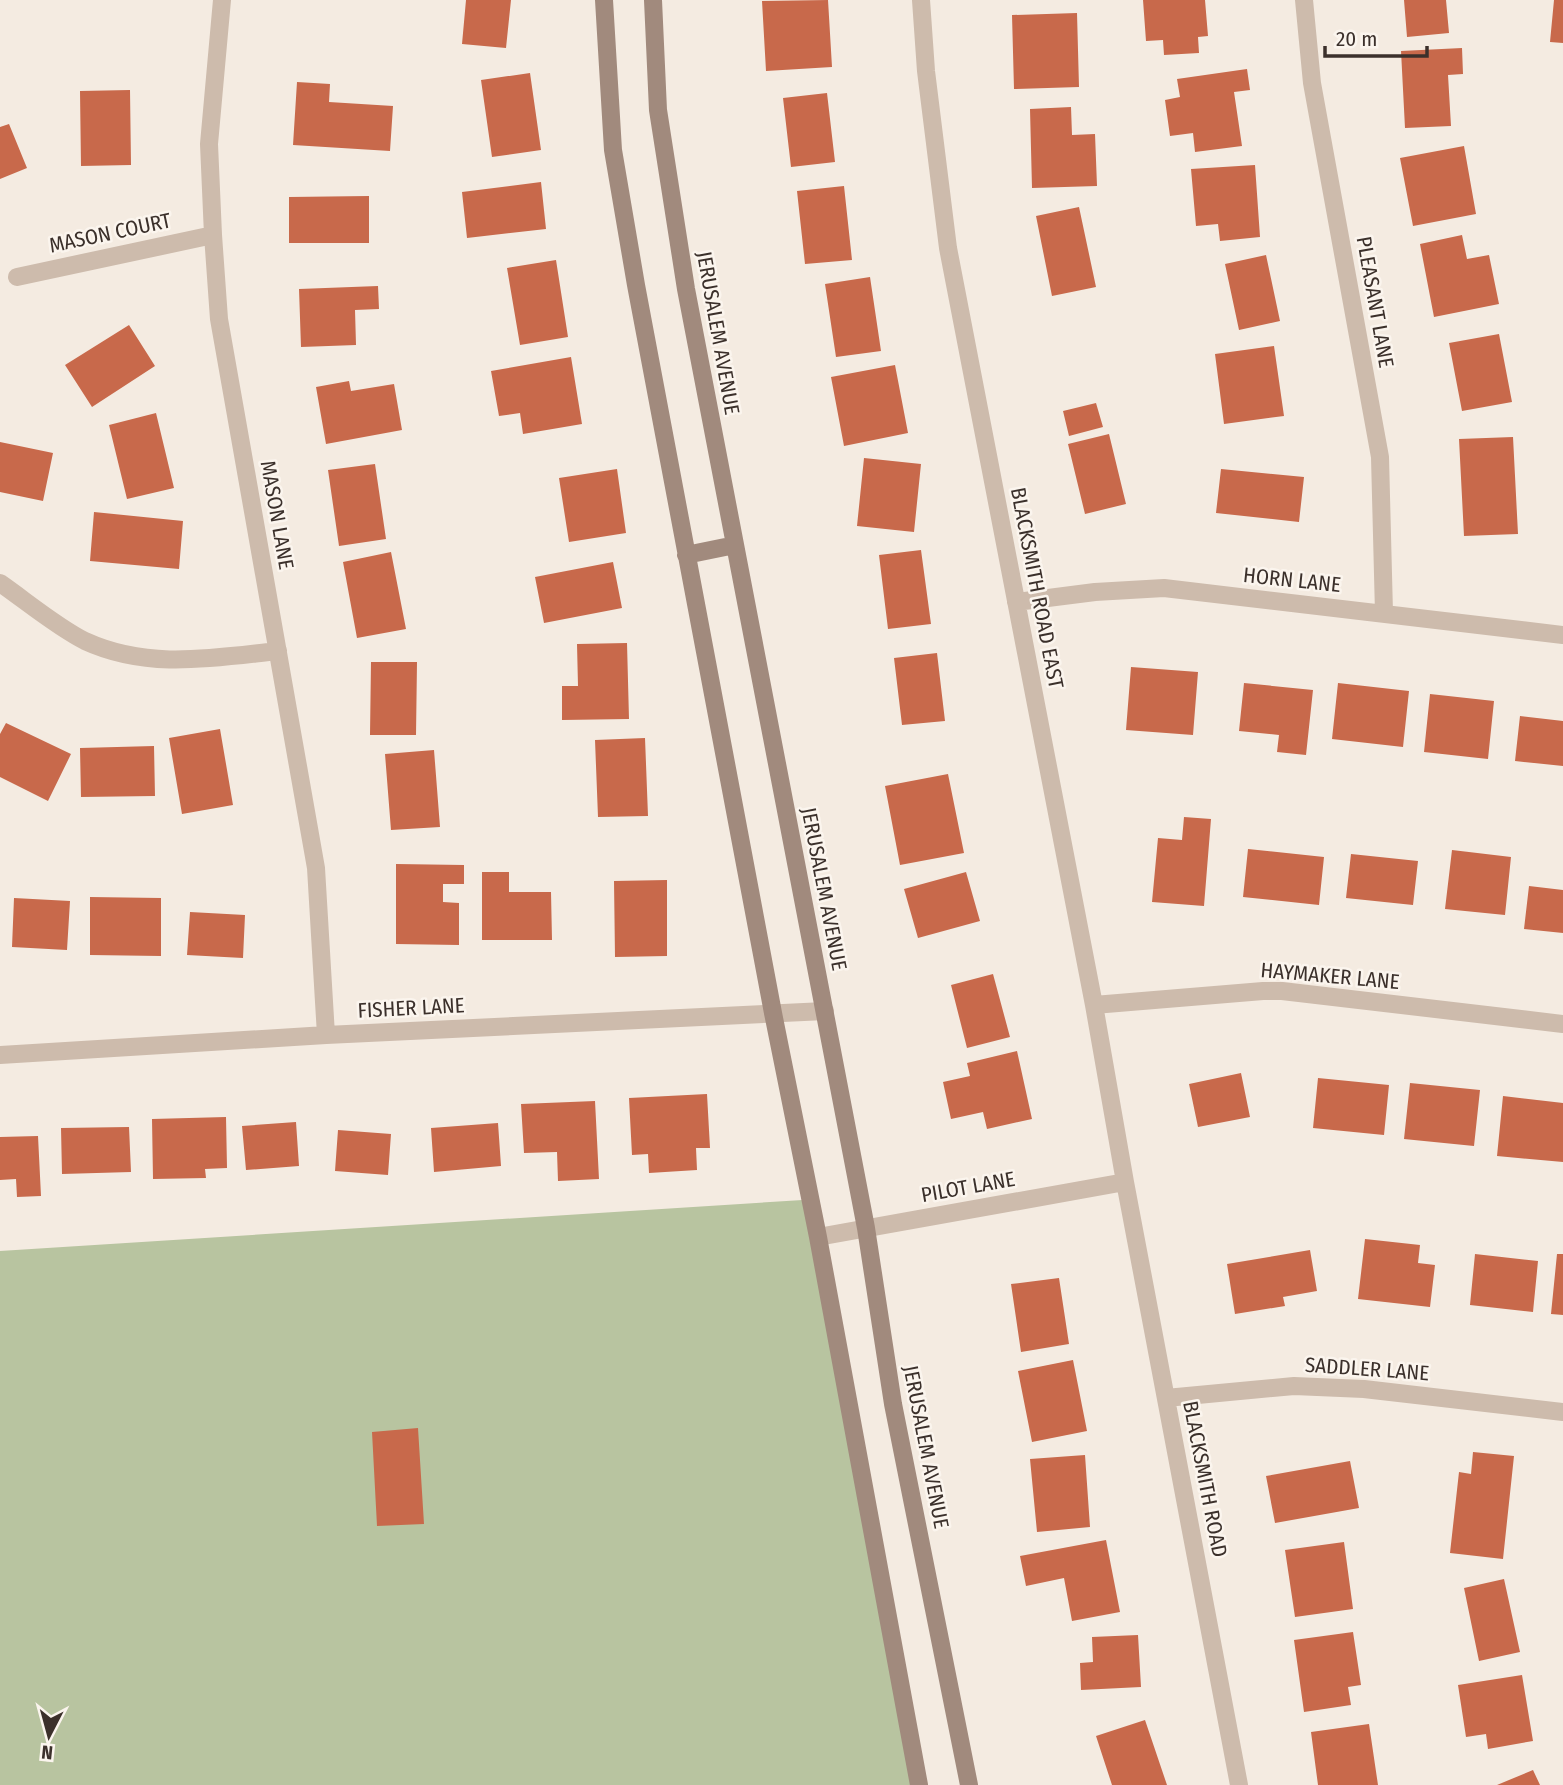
<svg xmlns="http://www.w3.org/2000/svg" width="1563" height="1785" font-family="'Fira Sans Condensed',sans-serif">
  <rect width="100%" height="100%" fill="#f4ebe1"/>
  <path fill="#b8c4a0" d="M819 1199 927 1785H0V1251Z"/>
  <path fill="#c8694b" d="M466 0H511L506 48 462 44Z
    M828 0 832 67 766 71 762 1Z
    M1143 0H1205L1208 36 1198 37 1199 53 1164 55 1163 40 1146 41Z
    M1404 0H1446L1449 33 1407 37Z
    M1554 0H1563V43L1550 42Z
    M1077 13 1079 87 1014 89 1012 15Z
    M1462 48 1463 74 1448 75 1451 126 1405 128 1401 51Z
    M1247 69 1250 90 1234 92 1242 146 1195 152 1193 133 1170 136 1165 100 1180 97 1177 79Z
    M530 73 541 150 492 157 481 80Z
    M297 82 330 84 329 102 393 106 390 151 293 145Z
    M130 90 131 165 81 166 80 91Z
    M827 93 835 162 791 167 783 98Z
    M1071 107 1072 135 1095 134 1097 186 1032 188 1030 109Z
    M9 124 27 168 0 179V127Z
    M1464 146 1476 214 1413 226 1400 158Z
    M1255 165 1260 237 1220 241 1218 224 1196 226 1191 169Z
    M541 182 546 229 467 238 462 192Z
    M844 186 852 260 805 264 797 191Z
    M369 196V243H289V197Z
    M1079 207 1096 287 1052 296 1036 216Z
    M1462 235 1467 259 1489 255 1499 304 1434 317 1420 244Z
    M1266 255 1280 321 1239 330 1225 264Z
    M556 260 568 337 520 345 507 268Z
    M870 277 881 351 836 357 825 284Z
    M378 286 379 309 355 310 356 345 301 347 299 289Z
    M129 325 155 366 92 407 65 365Z
    M1499 334 1512 402 1462 411 1449 343Z
    M1274 346 1284 416 1224 424 1215 354Z
    M571 357 582 424 523 434 520 413 499 416 491 371Z
    M895 365 908 433 844 446 831 377Z
    M349 381 351 391 394 384 402 430 326 444 316 387Z
    M1096 403 1103 427 1069 436 1063 411Z
    M156 413 174 488 127 499 109 425Z
    M1109 434 1126 504 1085 514 1068 444Z
    M1513 437 1518 534 1464 536 1459 439Z
    M0 442 53 453 43 501 0 492Z
    M864 458 921 464 914 532 857 526Z
    M375 464 386 539 339 546 328 470Z
    M617 469 626 533 569 542 559 478Z
    M1221 469 1304 477 1299 522 1216 513Z
    M94 512 183 521 179 569 90 561Z
    M921 550 931 624 888 629 879 555Z
    M391 552 406 629 357 638 343 562Z
    M613 562 622 608 544 623 535 577Z
    M627 643 629 719 562 720V686H578L577 644Z
    M937 653 945 721 902 725 894 658Z
    M371 662H417L416 735H370Z
    M1131 667 1198 672 1193 735 1126 730Z
    M1244 683 1313 690 1306 755 1277 752 1279 735 1239 731Z
    M1338 683 1409 691 1403 747 1332 739Z
    M1430 694 1494 701 1488 759 1424 752Z
    M1520 716 1563 721V766L1515 761Z
    M6 723 71 754 48 801 0 777V734Z
    M220 729 233 805 182 814 169 738Z
    M645 738 648 816 598 817 595 740Z
    M154 746 155 796 81 797 80 748Z
    M434 750 440 827 391 830 385 754Z
    M948 774 964 853 900 865 885 786Z
    M1184 817 1211 819 1204 906 1152 902 1158 838 1182 840Z
    M1248 849 1324 857 1319 905 1243 897Z
    M1452 850 1511 857 1505 915 1445 909Z
    M1351 854 1418 861 1413 905 1346 898Z
    M396 864 464 865V884H443V902L459 903V945L396 944Z
    M482 872H509V892H551L552 940H482Z
    M966 872 980 921 918 938 904 889Z
    M667 880V956L615 957 614 881Z
    M1529 886 1563 890V933L1524 929Z
    M90 897 161 898V956L90 955Z
    M14 898 70 901 67 950 12 947Z
    M190 912 245 915 243 958 187 955Z
    M993 974 1010 1037 967 1048 951 985Z
    M1017 1051 1032 1119 987 1129 983 1112 951 1119 943 1082 970 1076 967 1063Z
    M1241 1073 1250 1117 1198 1127 1189 1084Z
    M1318 1078 1389 1085 1384 1135 1313 1128Z
    M1410 1083 1480 1090 1474 1146 1404 1139Z
    M707 1094 710 1148H696L697 1170 649 1173 648 1154 632 1155 629 1098Z
    M1503 1096 1563 1103V1162L1497 1156Z
    M595 1101 599 1179 558 1181 557 1152 524 1153 521 1104Z
    M226 1117 227 1168 205 1169 206 1178 153 1179 152 1119Z
    M296 1122 299 1166 246 1170 242 1126Z
    M498 1123 501 1166 434 1172 431 1128Z
    M129 1127 131 1172 62 1174 61 1128Z
    M338 1130 391 1134 388 1175 335 1171Z
    M38 1136 41 1196 17 1197 16 1179 0 1180V1137Z
    M1365 1239 1420 1245 1418 1263 1435 1265 1430 1307 1358 1299Z
    M1310 1250 1317 1291 1283 1297 1285 1306 1235 1314 1227 1264Z
    M1475 1254 1538 1261 1533 1312 1470 1305Z
    M1557 1254H1563V1315L1551 1314Z
    M1059 1278 1069 1344 1021 1352 1011 1284Z
    M1073 1360 1087 1431 1032 1442 1018 1371Z
    M418 1428 424 1524 377 1526 372 1432Z
    M1473 1452 1514 1456 1503 1559 1450 1553 1459 1472 1471 1474Z
    M1085 1455 1090 1527 1037 1532 1030 1459Z
    M1350 1461 1359 1508 1275 1523 1266 1476Z
    M1106 1540 1120 1612 1072 1621 1064 1578 1026 1586 1020 1556Z
    M1344 1542 1353 1609 1295 1617 1285 1550Z
    M1504 1579 1520 1652 1479 1661 1464 1588Z
    M1353 1632 1361 1685 1348 1687 1351 1705 1304 1712 1294 1640Z
    M1138 1635 1141 1687 1081 1690 1080 1663 1093 1662 1092 1637Z
    M1522 1675 1533 1741 1488 1749 1486 1734 1466 1737 1458 1685Z
    M1145 1720 1167 1785H1112L1096 1736Z
    M1369 1724 1378 1785H1318L1311 1732Z
    M1533 1770 1540 1785H1497Z"/>
  <g fill="none" stroke-linecap="round" stroke-linejoin="round">
    <path stroke="#cdbbac" stroke-width="18" d="M222 0 209 144 213 235 219 319 316 868 326 1035
      M921 0 926 71 948 248 1094 1005 1125 1182 1239 1785
      M1304 0 1312 83 1380 457 1384 613
      M17 277 213 235
      M0 583C26 601 57 627 85 641 148 670 212 658 278 651
      M1016 602 1095 592 1164 588 1563 635
      M1094 1005 1263 991H1282L1563 1024
      M0 1055 326 1035 825 1011
      M818 1237 1125 1182
      M1166 1398 1294 1386 1364 1389 1563 1412"/>
    <path stroke="#a18a7d" stroke-width="18" d="M604 0 613 150 636 285 773 1013 818 1237 919 1785
      M653 0 658 110 686 289 866 1228 893 1404 969 1785
      M686 555 735 545"/>
  </g>
  <g text-anchor="middle" dominant-baseline="central" stroke-width="5" stroke-linejoin="round" paint-order="stroke">
    <g font-size="21" fill="#3b302b" stroke="#fbf5ee">
      <text transform="translate(110 233) rotate(-12)">MASON COURT</text>
      <text transform="translate(1375 302) rotate(80)">PLEASANT LANE</text>
      <text transform="translate(718 333) rotate(80)">JERUSALEM AVENUE</text>
      <text transform="translate(277 515) rotate(80)">MASON LANE</text>
      <text transform="translate(1292 580) rotate(6)">HORN LANE</text>
      <text transform="translate(1037 588) rotate(79)">BLACKSMITH ROAD EAST</text>
      <text transform="translate(824 889) rotate(79)">JERUSALEM AVENUE</text>
      <text transform="translate(1330 976) rotate(5)">HAYMAKER LANE</text>
      <text transform="translate(411 1008) rotate(-3)">FISHER LANE</text>
      <text transform="translate(968 1187) rotate(-10)">PILOT LANE</text>
      <text transform="translate(1367 1369) rotate(4)">SADDLER LANE</text>
      <text transform="translate(926 1447) rotate(79)">JERUSALEM AVENUE</text>
      <text transform="translate(1205 1479) rotate(79)">BLACKSMITH ROAD</text>
    </g>
  </g>
  <g transform="translate(49 1736) rotate(186)" stroke="#fbf5ee" stroke-width="5" paint-order="stroke">
  <path d="M0-5L12 26L0 18L-12 26Z" fill="#3b302b"/>
  <text y="-10" font-size="19" font-weight="bold" text-anchor="middle" fill="#3b302b">N</text>
  </g>
  <path d="M1325 46v10h102v-10" fill="none" stroke="#3b302b" stroke-width="3.5"/>
  <text x="1336" y="46" font-size="21" fill="#3b302b" stroke="#fbf5ee" stroke-width="5" paint-order="stroke">20 m</text>
</svg>
